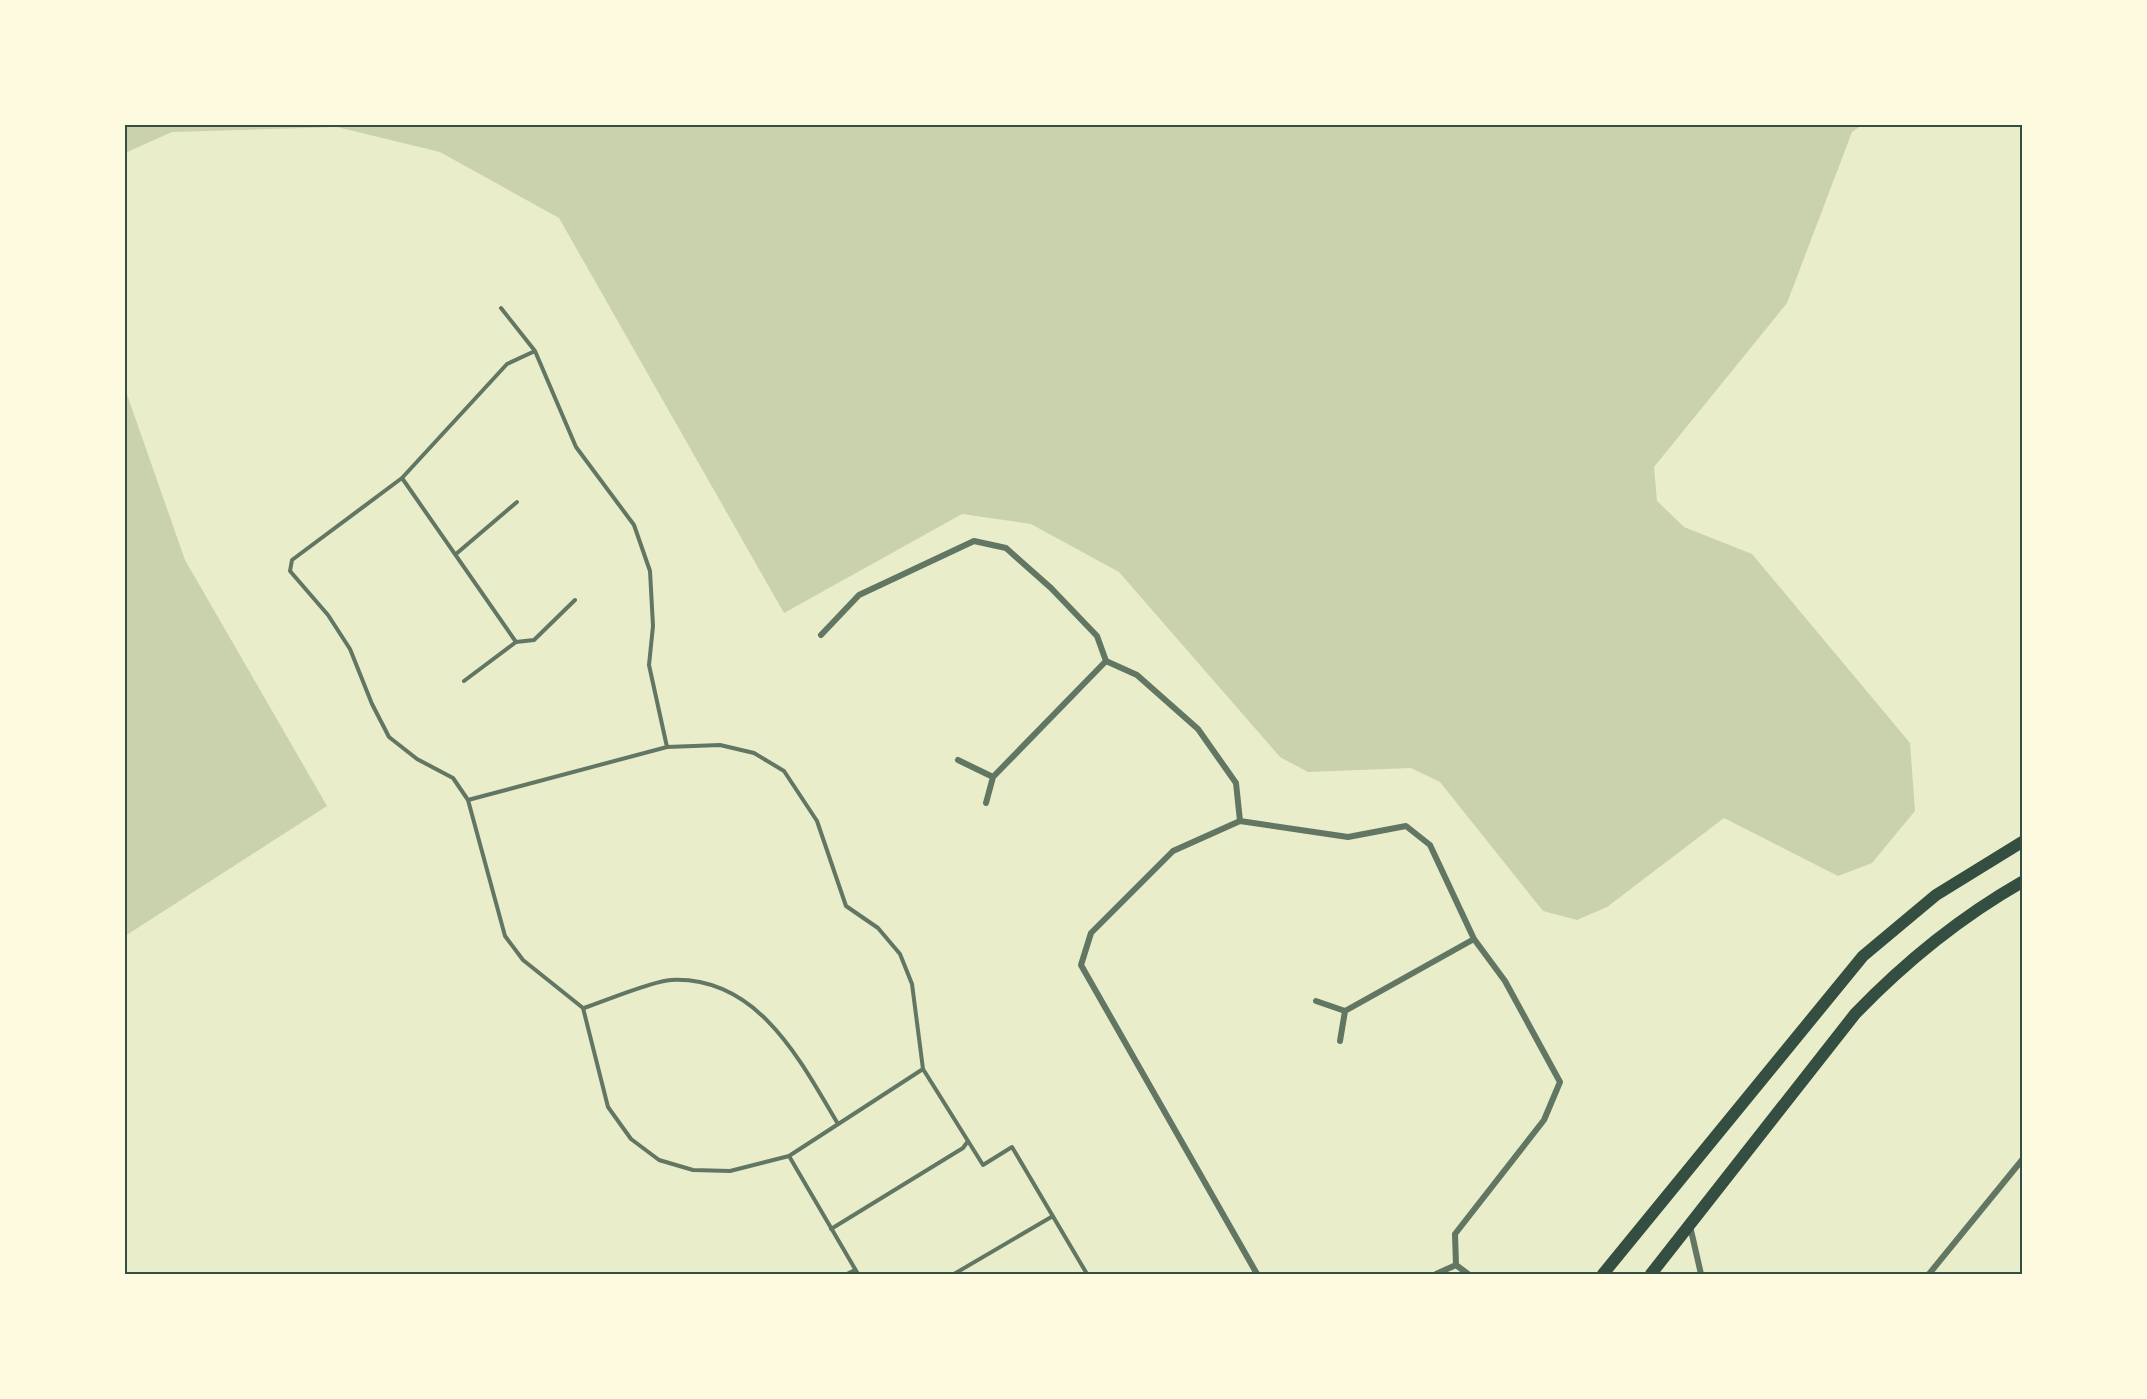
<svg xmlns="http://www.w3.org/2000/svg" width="2147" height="1399" font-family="Quicksand,sans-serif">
  <rect width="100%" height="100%" fill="#e9edc9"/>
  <path fill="#cad2ad" d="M125 124 1862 125 1852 132 1787 303 1654 467 1657 501 1684 527 1752 554 1910 743 1915 811 1872 863 1838 876 1724 818 1607 907 1577 920 1543 911 1440 782 1411 768 1308 772 1280 757 1119 572 1031 524 962 514 784 613 559 218 440 152 337 127 172 132 125 153Z
    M124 386 185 560 327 806 125 936Z"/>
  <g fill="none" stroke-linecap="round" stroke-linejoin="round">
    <path stroke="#617663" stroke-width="4" d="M501 308 535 351 576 447 634 525 650 571 653 626 649 665 667 747
      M535 351 507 364 402 478 292 560 290 571 328 615 350 649 372 704 389 737 417 759 453 778 468 800 505 936 523 960 583 1008 608 1107 631 1139 659 1160 693 1170 730 1171 789 1156 923 1069
      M402 478 516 642
      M456 554 517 502
      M464 681 516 642 534 640 575 600
      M468 800 667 747 720 745 754 753 784 771 817 821 846 906 878 928 900 954 912 984 923 1069 968 1141 963 1148 831 1229
      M584 1008C605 1001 652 981 671 980 758 976 800 1060 838 1124
      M968 1141 983 1165 1012 1147 1087 1274
      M789 1156 858 1274
      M847 1274 855 1270
      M954 1274 1053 1216"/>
    <path stroke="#617663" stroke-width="6" d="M821 635 859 595 974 541 1006 548 1051 588 1097 636 1106 661
      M958 760 993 777
      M986 803 993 777 1106 661 1137 675 1198 729 1236 783 1240 821
      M1316 1001 1345 1011 1474 939
      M1340 1041 1345 1011
      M1690 1226 1701 1274
      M1456 1265 1468 1274
      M1257 1274 1081 965 1091 933 1173 851 1240 821 1348 837 1406 826 1430 845 1474 939 1505 981 1560 1082 1544 1120 1455 1234 1456 1265
      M1436 1274 1456 1265
      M1929 1274 2022 1160"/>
    <path stroke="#344e41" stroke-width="12" d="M1603 1274 1863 956 1936 895 2022 842
      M1651 1274 1855 1014C1906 961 1959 918 2022 882"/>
  </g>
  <rect width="2147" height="1399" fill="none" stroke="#fefae0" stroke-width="252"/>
  <rect x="126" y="126" width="1895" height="1147" fill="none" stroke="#344e41" stroke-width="2"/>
</svg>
